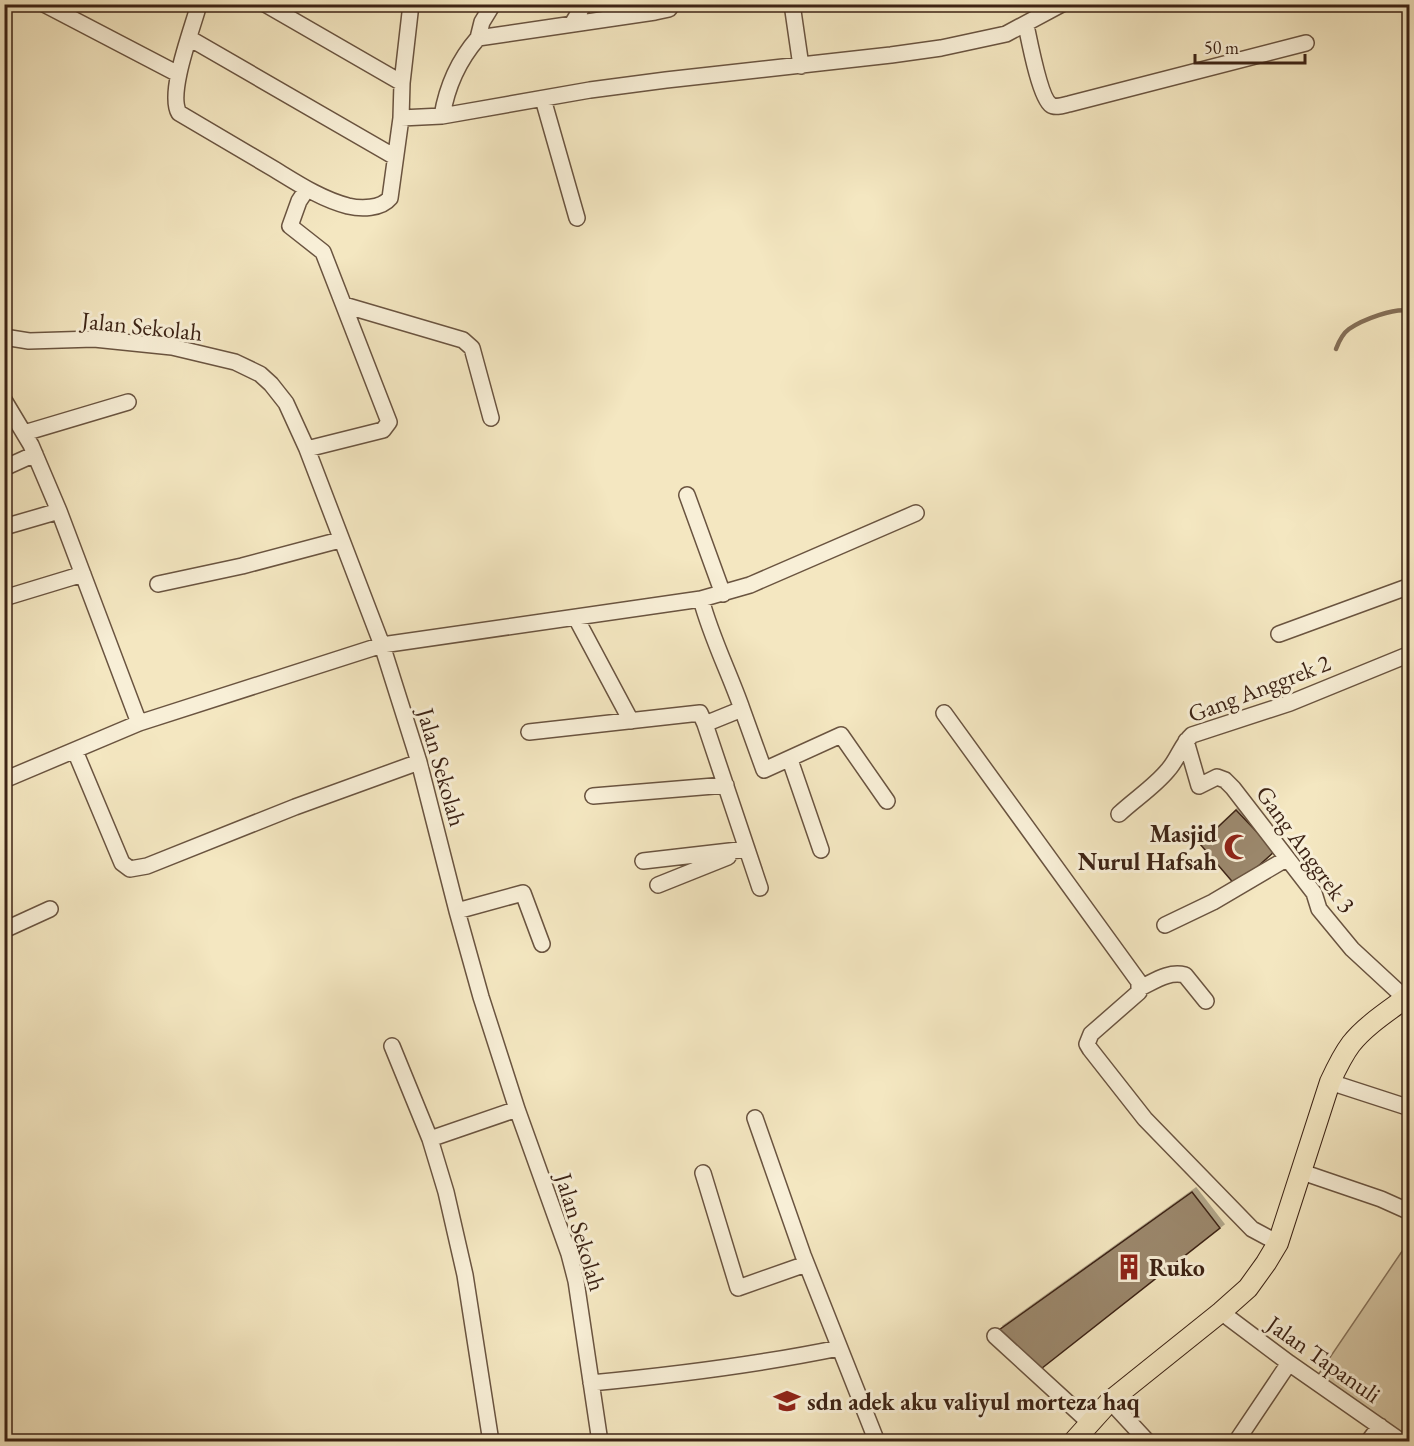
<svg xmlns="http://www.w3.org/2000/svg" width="1414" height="1446" font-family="'EB Garamond',serif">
  <defs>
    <filter id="shadow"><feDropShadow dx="4" dy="-4" stdDeviation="0" flood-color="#0004"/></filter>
  </defs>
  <rect width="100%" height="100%" fill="#f4e7c1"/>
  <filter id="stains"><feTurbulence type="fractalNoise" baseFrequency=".00333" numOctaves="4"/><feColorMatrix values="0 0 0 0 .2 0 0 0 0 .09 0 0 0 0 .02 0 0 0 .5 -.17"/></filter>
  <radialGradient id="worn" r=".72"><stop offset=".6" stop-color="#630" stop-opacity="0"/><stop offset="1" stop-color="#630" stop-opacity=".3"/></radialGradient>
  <path fill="#d5c6a4" stroke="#88745c" stroke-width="1.5" d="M1409 1241V1439L1318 1375Z"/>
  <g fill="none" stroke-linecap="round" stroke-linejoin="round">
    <path stroke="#857059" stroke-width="4.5" d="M1336 349C1339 341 1342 334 1349 329 1362 320 1395 307 1410 311"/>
  </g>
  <path fill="#9c896e" stroke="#3c2315" stroke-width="1.5" filter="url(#shadow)" d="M1236 810 1275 851 1236 886 1200 844Z
    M1192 1192 1220 1228 1032 1376 999 1330Z"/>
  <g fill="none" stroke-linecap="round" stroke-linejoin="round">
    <g stroke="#6a5440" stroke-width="18">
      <path id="minor" d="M44 4 178 74
        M199 4C193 27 167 93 179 113 210 131 242 150 274 169 297 183 321 199 348 206 361 209 381 209 390 198L401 118 442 116 590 90 666 80 891 55 941 48 1006 34 1062 4
        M265 4 402 83
        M792 4 801 66
        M572 24 584 4
        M1026 25C1029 39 1040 98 1051 105 1055 108 1064 105 1069 104L1306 43
        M189 38 395 157
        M478 38 482 22 493 4
        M543 99 577 218
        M442 116C447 86 458 61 478 38L655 12 669 9 672 4
        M401 118 402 83 411 4
        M344 305 463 340 472 348 491 418
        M4 337 29 341 94 339 172 347 235 362 260 374 271 384 286 403 307 449 382 645 419 762 457 911 481 997 517 1109 569 1254 576 1281 600 1442
        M4 400 31 445 59 511 139 723
        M24 433 128 402
        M307 449 383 430 389 422 323 252 290 226 299 201 307 189
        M4 468 35 454
        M687 495 723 594
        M4 527 59 511
        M158 584 242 566 340 540
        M4 598 83 574
        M701 599C711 637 729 672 742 709L705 724 760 888
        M576 618 631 721
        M1279 634 1410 586
        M742 709 764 770 841 735 887 801
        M944 713 1139 982V992L1091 1034 1087 1044 1090 1049 1145 1119 1252 1229 1278 1243
        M529 732 700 713 705 724
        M1186 741 1199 786 1217 777 1225 780 1233 788 1314 893 1319 909 1352 949 1405 998
        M75 751 122 863 130 869 147 866 295 807 419 762
        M790 760 821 850
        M4 780 139 723 382 645 701 599 750 585 916 513
        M593 796 726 785
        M1119 814C1135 799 1154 787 1168 770 1178 759 1181 745 1192 735L1290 703 1410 654
        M643 861 747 849
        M658 885 728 857
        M457 911 523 893 542 944
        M1165 925 1213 902 1286 859
        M4 930 50 909
        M1140 988C1155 981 1168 971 1185 975L1206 1001
        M392 1046 430 1139 517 1109
        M1330 1082 1410 1108
        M755 1118 803 1255 877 1442
        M430 1139 446 1192 465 1275 491 1442
        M1302 1172 1381 1199 1410 1212
        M703 1173 738 1288 806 1264
        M1221 1312 1289 1363 1402 1442
        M995 1336 1090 1423
        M591 1383C674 1375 757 1365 839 1348
        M1110 1401 1148 1442
        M1236 1442 1289 1363
        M1368 1442 1380 1426"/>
    </g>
    <g stroke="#3c2315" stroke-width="22">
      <path id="major" d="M1073 1442 1110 1401 1221 1312 1248 1288 1266 1263 1278 1243 1330 1082C1336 1069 1342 1056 1351 1044 1366 1025 1390 1010 1410 995"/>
    </g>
    <use href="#minor" stroke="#f8efd7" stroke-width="15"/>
    <use href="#major" stroke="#f4e7c1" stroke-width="20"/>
  </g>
  <defs>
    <g id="mosque-bare" transform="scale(2.07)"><path d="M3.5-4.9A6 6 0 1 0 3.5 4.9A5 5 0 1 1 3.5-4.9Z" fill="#8f2418" stroke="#f8efd7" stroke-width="2.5" paint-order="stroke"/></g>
    <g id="building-bare" transform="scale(2.07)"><path d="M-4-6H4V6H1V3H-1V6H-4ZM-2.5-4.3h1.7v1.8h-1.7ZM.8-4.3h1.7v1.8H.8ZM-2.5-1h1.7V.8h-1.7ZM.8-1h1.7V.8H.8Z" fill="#8f2418" stroke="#f8efd7" stroke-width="2.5" paint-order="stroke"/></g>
    <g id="school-bare" transform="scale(2.07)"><path d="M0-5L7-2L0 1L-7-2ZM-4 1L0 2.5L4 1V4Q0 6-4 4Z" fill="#8f2418" stroke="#f8efd7" stroke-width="2.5" paint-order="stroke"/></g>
  </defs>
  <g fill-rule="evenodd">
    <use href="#mosque-bare" x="1237" y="847"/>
    <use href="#building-bare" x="1129" y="1267"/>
    <use href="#school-bare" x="787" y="1401"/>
  </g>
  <g text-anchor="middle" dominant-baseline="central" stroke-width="6" stroke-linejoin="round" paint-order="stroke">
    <g font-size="24" fill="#3c2315" stroke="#f8efd7">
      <text transform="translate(142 326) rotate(6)">Jalan Sekolah</text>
      <text transform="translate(1259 688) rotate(-21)">Gang Anggrek 2</text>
      <text transform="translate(442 767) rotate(74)">Jalan Sekolah</text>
      <text transform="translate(1306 849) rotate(54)">Gang Anggrek 3</text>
      <text transform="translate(581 1232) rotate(73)">Jalan Sekolah</text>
      <text transform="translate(1324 1359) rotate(35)">Jalan Tapanuli</text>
    </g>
    <g font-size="24" font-weight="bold" fill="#3c2315" stroke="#f8efd7" text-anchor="start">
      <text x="1217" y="833" text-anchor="end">Masjid<tspan x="1217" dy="28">Nurul Hafsah</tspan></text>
      <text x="1149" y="1267">Ruko</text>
      <text x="807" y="1401">sdn adek aku valiyul morteza haq</text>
    </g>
  </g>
  <rect width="1414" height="1446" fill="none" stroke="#f4e7c1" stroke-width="24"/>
  <rect x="6" y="6" width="1402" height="1434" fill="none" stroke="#3c2315" stroke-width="3"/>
  <rect x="12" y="12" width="1390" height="1422" fill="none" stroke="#3c2315" stroke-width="1.5"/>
  <path d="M1195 54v9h110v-9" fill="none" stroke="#3c2315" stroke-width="3"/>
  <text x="1204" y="54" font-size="18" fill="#3c2315" stroke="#f8efd7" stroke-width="4.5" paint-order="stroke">50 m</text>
  <rect width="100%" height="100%" filter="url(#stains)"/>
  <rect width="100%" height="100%" fill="url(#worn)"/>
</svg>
